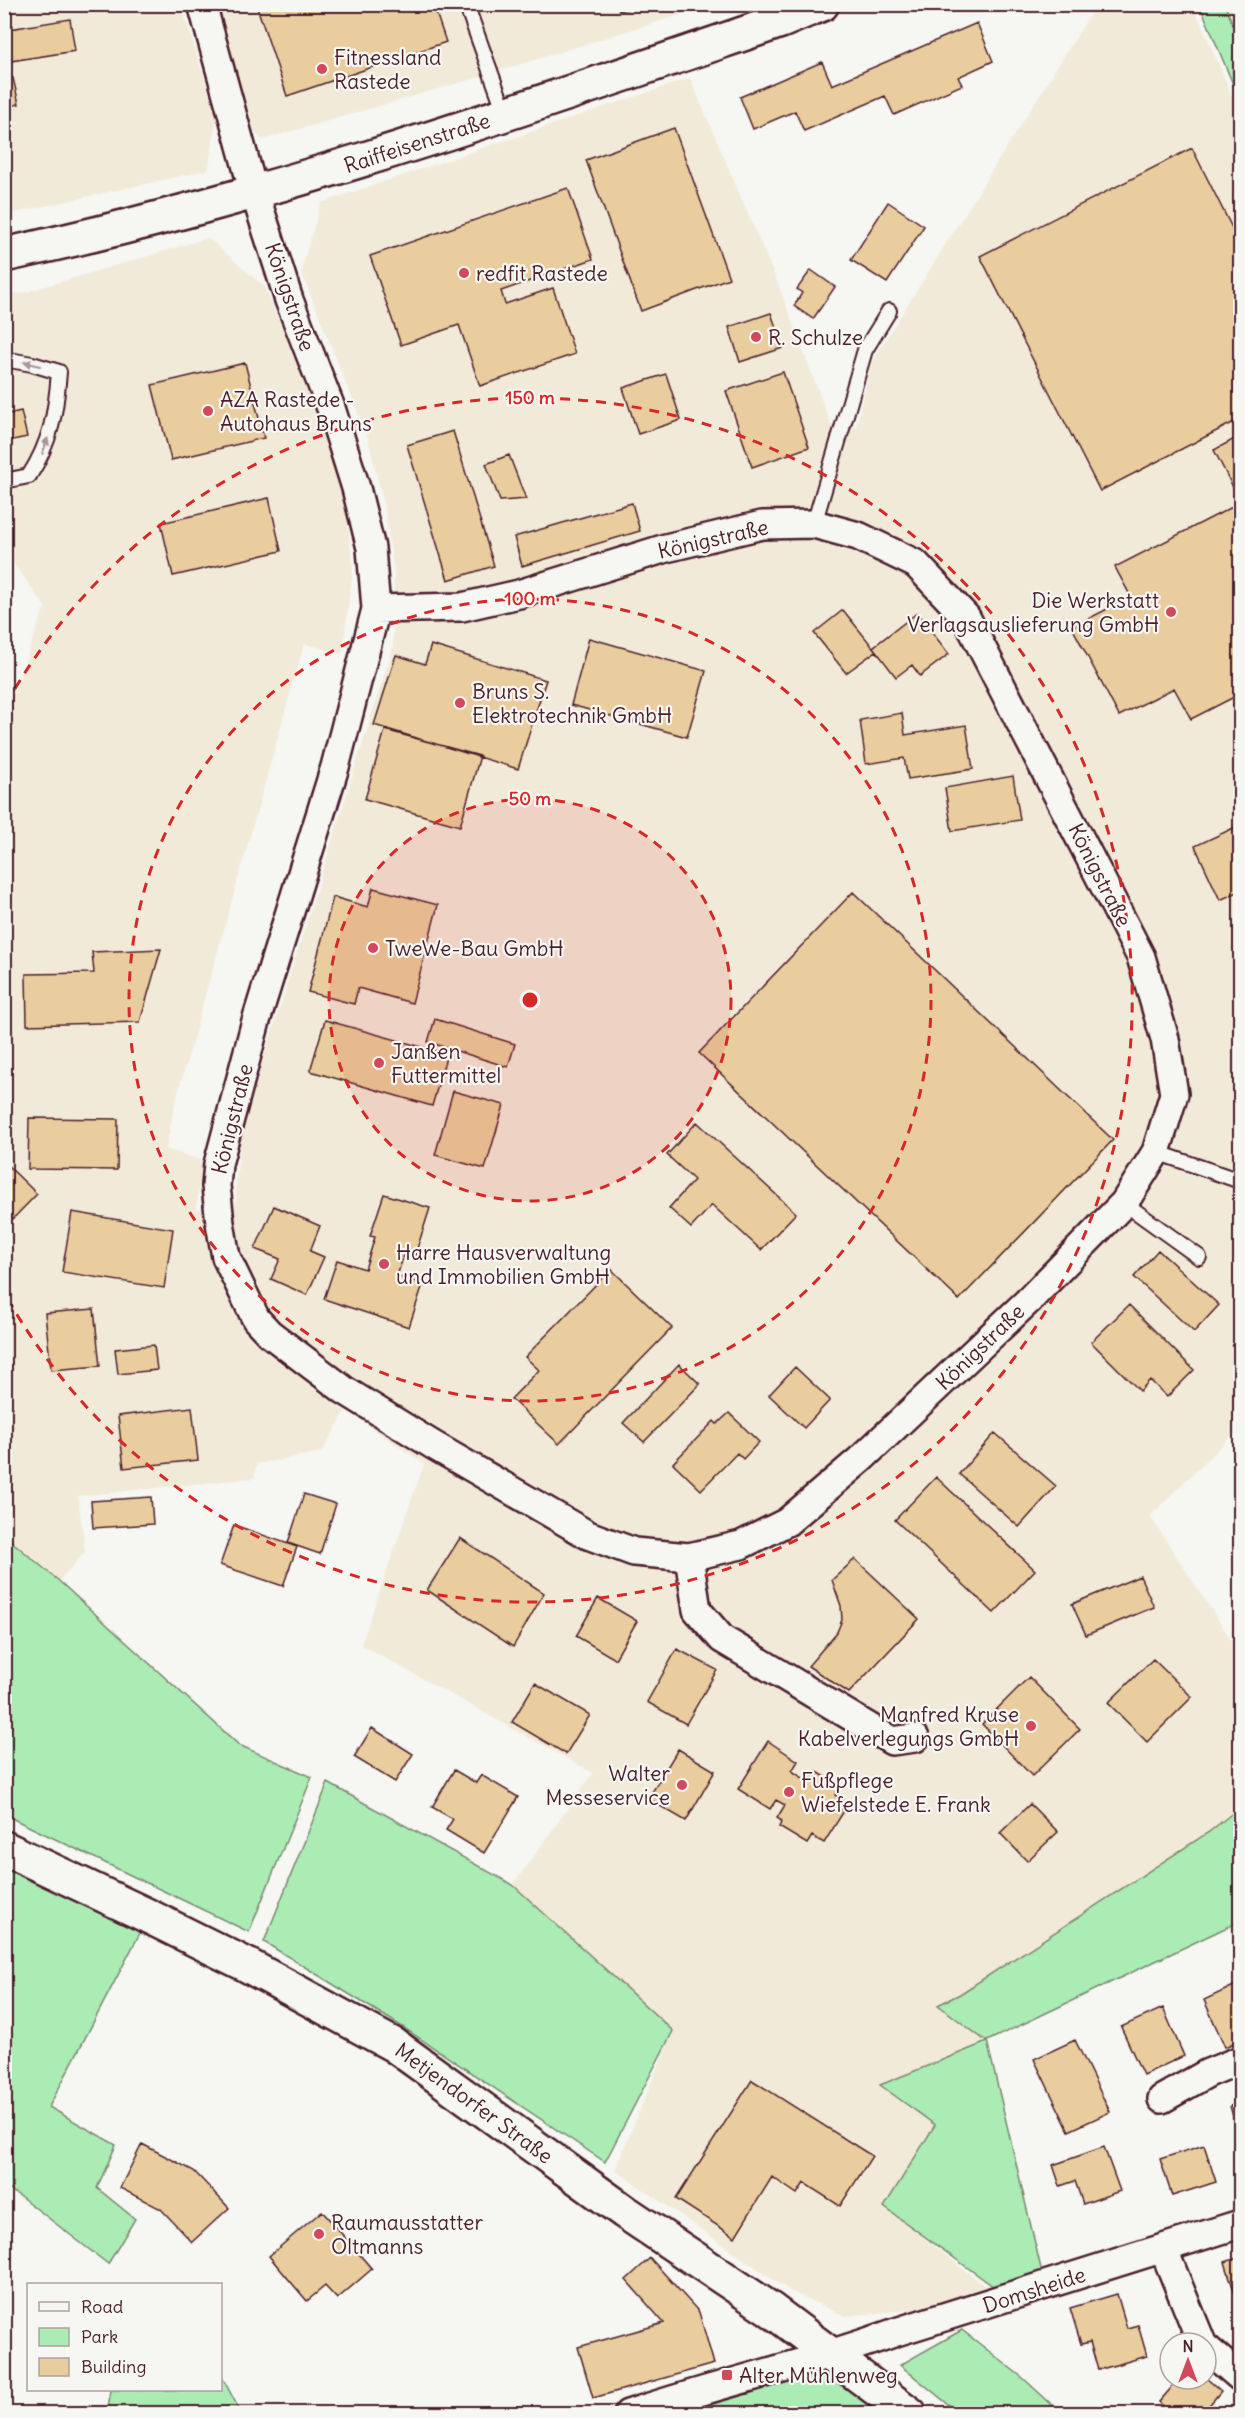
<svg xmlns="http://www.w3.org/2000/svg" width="1245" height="2418" font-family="Delius,sans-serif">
  <rect width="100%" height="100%" fill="#f6f6f2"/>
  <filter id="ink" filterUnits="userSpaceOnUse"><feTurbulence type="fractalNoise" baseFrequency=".0167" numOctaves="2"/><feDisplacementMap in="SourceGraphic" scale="12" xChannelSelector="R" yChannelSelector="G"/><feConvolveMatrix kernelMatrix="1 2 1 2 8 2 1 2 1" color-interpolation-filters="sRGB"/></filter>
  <g filter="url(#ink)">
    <path fill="#f2ead9" d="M4 5H181L217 118 208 170 5 215Z
      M203 5H712L476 78 262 140 237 113Z
      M1096 5H1193L1240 114V1427L1150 1516 1240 1653V1807L1209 1832 960 1994 939 2005 987 2041 881 2086 935 2125 885 2207 991 2291 940 2307 845 2316 790 2291 615 2170 673 2031 513 1885 593 1773 361 1645 424 1464 346 1410 322 1452 257 1464 254 1478 78 1496 85 1552 59 1581 5 1535 4 719 45 607 5 551V294L23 293 208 238 265 287 330 446 344 490 353 569 342 653 304 644 175 1103 166 1149 203 1161 196 1210 236 1201V1179L243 1124 393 647 394 572 384 506 368 438 301 271 321 203 690 78 778 284 831 425 856 427 871 363Z
      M1225 5H1240V42Z"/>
    <path fill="#abecb4" stroke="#7a8670" stroke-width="1.5" d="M1200 5H1225L1240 42V101Z
      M4 1535 59 1581 239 1745 312 1777 249 1932 5 1815Z
      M328 1783 513 1885 673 2031 605 2162 401 2026 264 1942Z
      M1240 1807V1921L987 2041 1043 2277 997 2289 884 2207 935 2125 880 2085 987 2042 938 2005 960 1994 1209 1832Z
      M4 1864 141 1931 49 2107 116 2145 97 2188 135 2219 108 2264 20 2196 5 2187Z
      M962 2330 1023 2378 1061 2413H959L900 2365Z
      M823 2368 890 2414H657Z
      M221 2375 241 2413H107L111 2390H220Z"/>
    <path fill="#eacd9e" stroke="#4a1f2b" stroke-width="1.5" d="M256 4H433L446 42 287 96Z
      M617 4H648L619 11Z
      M70 19 75 51 4 62V30Z
      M977 23 993 61 958 77 962 85 894 115 885 96 804 131 795 111 753 129 740 97 822 62 832 85Z
      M13 78 19 104 4 108V80Z
      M674 128 729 278 641 311 586 160Z
      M1192 148 1240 244V419L1100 491 980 256Z
      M568 188 593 259 501 291 505 304 553 288 575 354 480 386 459 325 401 345 370 256Z
      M888 202 924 226 887 283 851 260Z
      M811 270 835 287 813 319 794 306 802 293 797 289Z
      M771 313 783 348 740 362 729 327Z
      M245 363 264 438 171 460 152 385Z
      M783 372 809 447 752 467 726 391Z
      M666 374 681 420 638 434 623 388Z
      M21 411 27 437 4 442V415Z
      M453 431 494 566 448 580 407 445Z
      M1240 436V501L1214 450Z
      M509 455 526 499 500 501 486 464Z
      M269 498 281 551 173 576 161 523Z
      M632 503 640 531 522 566 514 537Z
      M1240 503V694L1191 719 1174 688 1119 716 1072 627 1131 597 1115 567Z
      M843 610 876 651 846 673 814 633Z
      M917 613 949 654 920 676 912 665 896 677 873 647Z
      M589 638 706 671 687 737 571 705Z
      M431 645 546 680 518 769 374 725 396 655 425 664Z
      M902 713 905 735 966 725 973 769 908 779 904 758 866 764 860 720Z
      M385 730 480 756 460 826 365 799Z
      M1013 776 1020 820 952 831 945 788Z
      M1240 825V891L1220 900 1195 846Z
      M373 888 438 905 412 1003 358 988 354 1004 308 992 333 897 368 907Z
      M853 892 1113 1140 959 1300 699 1053Z
      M161 949 140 1022 27 1025 26 974 94 973 92 952Z
      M435 1019 515 1044 508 1067 428 1042Z
      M325 1020 447 1054 432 1106 310 1071Z
      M453 1091 504 1105 485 1169 435 1155Z
      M29 1118 118 1119 117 1170 28 1169Z
      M697 1122 796 1213 761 1250 712 1205 691 1228 669 1208 694 1180 667 1155Z
      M4 1162 37 1194 4 1228Z
      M384 1194 430 1208 415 1255 405 1252 397 1276 423 1284 409 1327 324 1299 337 1260 365 1269 375 1237 370 1236Z
      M274 1206 320 1226 310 1251 324 1257 307 1295 271 1279 280 1259 255 1249Z
      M72 1212 173 1229 164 1288 62 1272Z
      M1158 1250 1219 1305 1194 1332 1134 1277Z
      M611 1269 672 1328 559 1444 511 1399 539 1370 525 1357Z
      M1129 1305 1194 1370 1167 1397 1150 1380 1140 1391 1091 1342Z
      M94 1309 100 1366 51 1370 45 1313Z
      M154 1345 157 1370 118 1374 115 1349Z
      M679 1364 700 1384 644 1442 623 1423Z
      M795 1367 830 1400 804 1428 769 1395Z
      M192 1407 198 1460 124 1468 118 1416Z
      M729 1413 759 1442 743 1459 737 1453 701 1490 673 1463 714 1421 717 1424Z
      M995 1433 1056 1486 1019 1527 959 1474Z
      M936 1477 1035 1570 994 1613 895 1520Z
      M304 1494 336 1504 320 1554 288 1543Z
      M151 1497 153 1524 93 1528 91 1501Z
      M234 1525 297 1547 283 1586 220 1565Z
      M460 1538 544 1593 513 1647 427 1590Z
      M855 1559 919 1619 849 1693 808 1666 837 1632 842 1620 841 1606 832 1580Z
      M1140 1576 1154 1607 1086 1635 1072 1604Z
      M598 1598 637 1621 615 1659 576 1636Z
      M677 1649 717 1670 686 1724 647 1702Z
      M1153 1659 1192 1697 1147 1742 1108 1703Z
      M1029 1677 1080 1729 1032 1776 982 1724Z
      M535 1683 590 1715 566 1754 512 1722Z
      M372 1728 413 1754 395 1782 354 1757Z
      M768 1741 798 1761 792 1771 809 1782 816 1771 840 1786 835 1795 843 1800 839 1807 844 1811 824 1843 812 1836 807 1844 779 1827 782 1821 777 1818 785 1805 776 1800 770 1809 738 1789Z
      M678 1749 715 1771 686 1821 648 1799Z
      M454 1770 476 1783 481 1775 518 1797 484 1853 446 1830 453 1819 432 1807Z
      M1030 1804 1058 1832 1027 1861 1000 1833Z
      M1240 1983V2040L1225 2047 1204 2000Z
      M1163 2008 1184 2056 1143 2075 1121 2027Z
      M1075 2040 1110 2112 1069 2131 1034 2059Z
      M752 2080 872 2156 840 2206 804 2183 797 2194 772 2177 735 2237 676 2199Z
      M1240 2102V2141L1230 2106Z
      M142 2144 194 2171 229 2208 192 2242 161 2209 120 2188Z
      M1204 2145 1216 2182 1172 2196 1160 2159Z
      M1104 2147 1120 2191 1083 2204 1075 2181 1060 2186 1053 2165Z
      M322 2211 372 2269 337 2299 325 2286 307 2301 269 2256Z
      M1240 2257V2310L1225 2262Z
      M650 2258 699 2312 714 2364 593 2398 578 2347 664 2323 626 2280Z
      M1117 2294 1127 2328 1138 2325 1147 2356 1098 2370 1090 2342 1081 2344 1070 2308Z
      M1206 2378 1221 2391 1202 2414H1172L1159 2402 1179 2379Z
      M737 2407 740 2414H719Z"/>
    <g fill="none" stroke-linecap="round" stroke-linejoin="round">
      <g stroke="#4a1f2b" stroke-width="18">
        <path id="service" d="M466 4 506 115
          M4 359 32 364 59 372C56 412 51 442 29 476L4 481
          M814 524 865 350 889 311
          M1156 1152 1240 1181
          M1124 1203 1199 1257"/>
      </g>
      <g stroke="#4a1f2b" stroke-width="32">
        <path id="minor" d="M202 4 249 175 289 300 331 408 356 488 371 548 376 609 335 767 256 1021 218 1164 216 1186 220 1223 226 1257 256 1319 269 1333 344 1390 433 1445 588 1535 634 1552 689 1557 741 1545 787 1522 862 1458 1028 1301 1124 1203 1156 1152 1174 1094 1165 1039 1141 957 966 617 916 564 858 536 814 524 762 525 666 548 519 594 462 607 376 609
          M689 1557 697 1610 722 1639 892 1741 915 1738
          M1162 2099 1208 2073 1240 2060
          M1163 2248 1202 2343
          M1206 2348 1240 2377
          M628 2414C717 2384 809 2364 896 2332L1240 2224"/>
      </g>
      <g stroke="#4a1f2b" stroke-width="38">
        <path id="tertiary" d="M4 1848 146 1915 247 1965 394 2045 625 2212 770 2309 910 2414"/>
      </g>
      <g stroke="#4a1f2b" stroke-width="38">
        <path id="secondary" d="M4 255C270 198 525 108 781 21L822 4"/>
      </g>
      <use href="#service" stroke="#f6f6f2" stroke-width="14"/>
      <use href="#minor" stroke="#f6f6f2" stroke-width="27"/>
      <use href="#tertiary" stroke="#f6f6f2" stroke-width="33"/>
      <use href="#secondary" stroke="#f6f6f2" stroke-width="33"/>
    </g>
    <defs><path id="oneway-solid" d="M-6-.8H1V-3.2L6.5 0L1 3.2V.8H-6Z" transform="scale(1.5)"/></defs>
    <g fill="#a99598">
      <use href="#oneway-solid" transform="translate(32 364) rotate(-166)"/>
      <use href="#oneway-solid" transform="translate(45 446) rotate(-71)"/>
    </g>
  </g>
  <circle cx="530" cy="1000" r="201" fill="#d62828" fill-opacity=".12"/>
  <g fill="none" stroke="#d62828" stroke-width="3" stroke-dasharray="10 8">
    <circle cx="530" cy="1000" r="201"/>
    <circle cx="530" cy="1000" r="401"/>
    <path d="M6 704A602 602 0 1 1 6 1296"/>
  </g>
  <g fill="#d1495b" stroke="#f6f6f2" stroke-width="2">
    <circle cx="322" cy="69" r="6"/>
    <circle cx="464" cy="273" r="6"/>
    <circle cx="756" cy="337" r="6"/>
    <circle cx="208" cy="411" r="6"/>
    <circle cx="1171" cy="612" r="6"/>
    <circle cx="460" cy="703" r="6"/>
    <circle cx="373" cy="948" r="6"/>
    <circle cx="379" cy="1063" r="6"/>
    <circle cx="384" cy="1264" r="6"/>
    <circle cx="1031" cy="1726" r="6"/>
    <circle cx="682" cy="1785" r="6"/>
    <circle cx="789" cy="1792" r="6"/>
    <circle cx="319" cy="2234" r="6"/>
    <rect x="721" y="2369" width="12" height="12" rx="3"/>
  </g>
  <g text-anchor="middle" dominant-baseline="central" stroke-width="4.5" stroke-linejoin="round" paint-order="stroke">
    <g font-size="21" fill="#4a1f2b" stroke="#f6f6f2" text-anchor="start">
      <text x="334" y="57">Fitnessland<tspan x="334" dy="24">Rastede</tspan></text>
      <text x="476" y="273">redfit Rastede</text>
      <text x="768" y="337">R. Schulze</text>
      <text x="220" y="399">AZA Rastede -<tspan x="220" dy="24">Autohaus Bruns</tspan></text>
      <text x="1159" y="600" text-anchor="end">Die Werkstatt<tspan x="1159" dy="24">Verlagsauslieferung GmbH</tspan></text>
      <text x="472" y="691">Bruns S.<tspan x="472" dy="24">Elektrotechnik GmbH</tspan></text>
      <text x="385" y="948">TweWe-Bau GmbH</text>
      <text x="391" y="1051">Janßen<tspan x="391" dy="24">Futtermittel</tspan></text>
      <text x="396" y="1252">Harre Hausverwaltung<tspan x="396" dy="24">und Immobilien GmbH</tspan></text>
      <text x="1019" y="1714" text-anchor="end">Manfred Kruse<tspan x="1019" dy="24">Kabelverlegungs GmbH</tspan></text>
      <text x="670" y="1773" text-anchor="end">Walter<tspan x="670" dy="24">Messeservice</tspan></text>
      <text x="801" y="1780">Fußpflege<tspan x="801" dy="24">Wiefelstede E. Frank</tspan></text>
      <text x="331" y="2222">Raumausstatter<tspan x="331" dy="24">Oltmanns</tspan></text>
      <text x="739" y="2375">Alter Mühlenweg</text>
    </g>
    <g font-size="21" fill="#4a1f2b" stroke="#f6f6f2">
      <text transform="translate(417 143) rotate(-18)">Raiffeisenstraße</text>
      <text transform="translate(290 297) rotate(71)">Königstraße</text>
      <text transform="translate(713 539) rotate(-13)">Königstraße</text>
      <text transform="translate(1100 875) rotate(63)">Königstraße</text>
      <text transform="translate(232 1119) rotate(-76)">Königstraße</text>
      <text transform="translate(980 1347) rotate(-44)">Königstraße</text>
      <text transform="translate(474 2103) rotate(36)">Metjendorfer Straße</text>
      <text transform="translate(1034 2290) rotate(-18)">Domsheide</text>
    </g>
  </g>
  <circle cx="530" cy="1000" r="9" fill="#d62828" stroke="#f6f6f2" stroke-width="3"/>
  <g font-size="18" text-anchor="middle" font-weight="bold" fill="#d62828" stroke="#f6f6f2" stroke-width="4.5" stroke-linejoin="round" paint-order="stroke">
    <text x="530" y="404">150 m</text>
    <text x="530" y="605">100 m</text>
    <text x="530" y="805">50 m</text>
  </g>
  <rect width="1245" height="2418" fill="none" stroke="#f6f6f2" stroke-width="24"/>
  <rect x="12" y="12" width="1221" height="2394" fill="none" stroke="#4a1f2b" stroke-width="2" filter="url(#ink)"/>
  <rect x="27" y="2283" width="195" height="108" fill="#f6f6f2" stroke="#b1a0a2" stroke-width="1.5"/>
  <rect x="39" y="2302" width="30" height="9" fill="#f6f6f2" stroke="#b1a0a2" stroke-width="1.5"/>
  <text x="81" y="2313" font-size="18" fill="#4a1f2b">Road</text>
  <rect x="39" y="2328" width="30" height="18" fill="#abecb4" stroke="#b1a0a2" stroke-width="1.5"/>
  <text x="81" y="2343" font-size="18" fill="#4a1f2b">Park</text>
  <rect x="39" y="2358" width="30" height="18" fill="#eacd9e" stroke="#b1a0a2" stroke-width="1.5"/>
  <text x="81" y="2373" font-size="18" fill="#4a1f2b">Building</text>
  <g transform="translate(1188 2361)"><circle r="28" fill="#f6f6f2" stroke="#b1a0a2" stroke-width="1.5"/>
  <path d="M0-4.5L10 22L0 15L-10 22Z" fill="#d1495b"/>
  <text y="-9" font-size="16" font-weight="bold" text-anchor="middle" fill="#4a1f2b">N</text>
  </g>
</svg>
